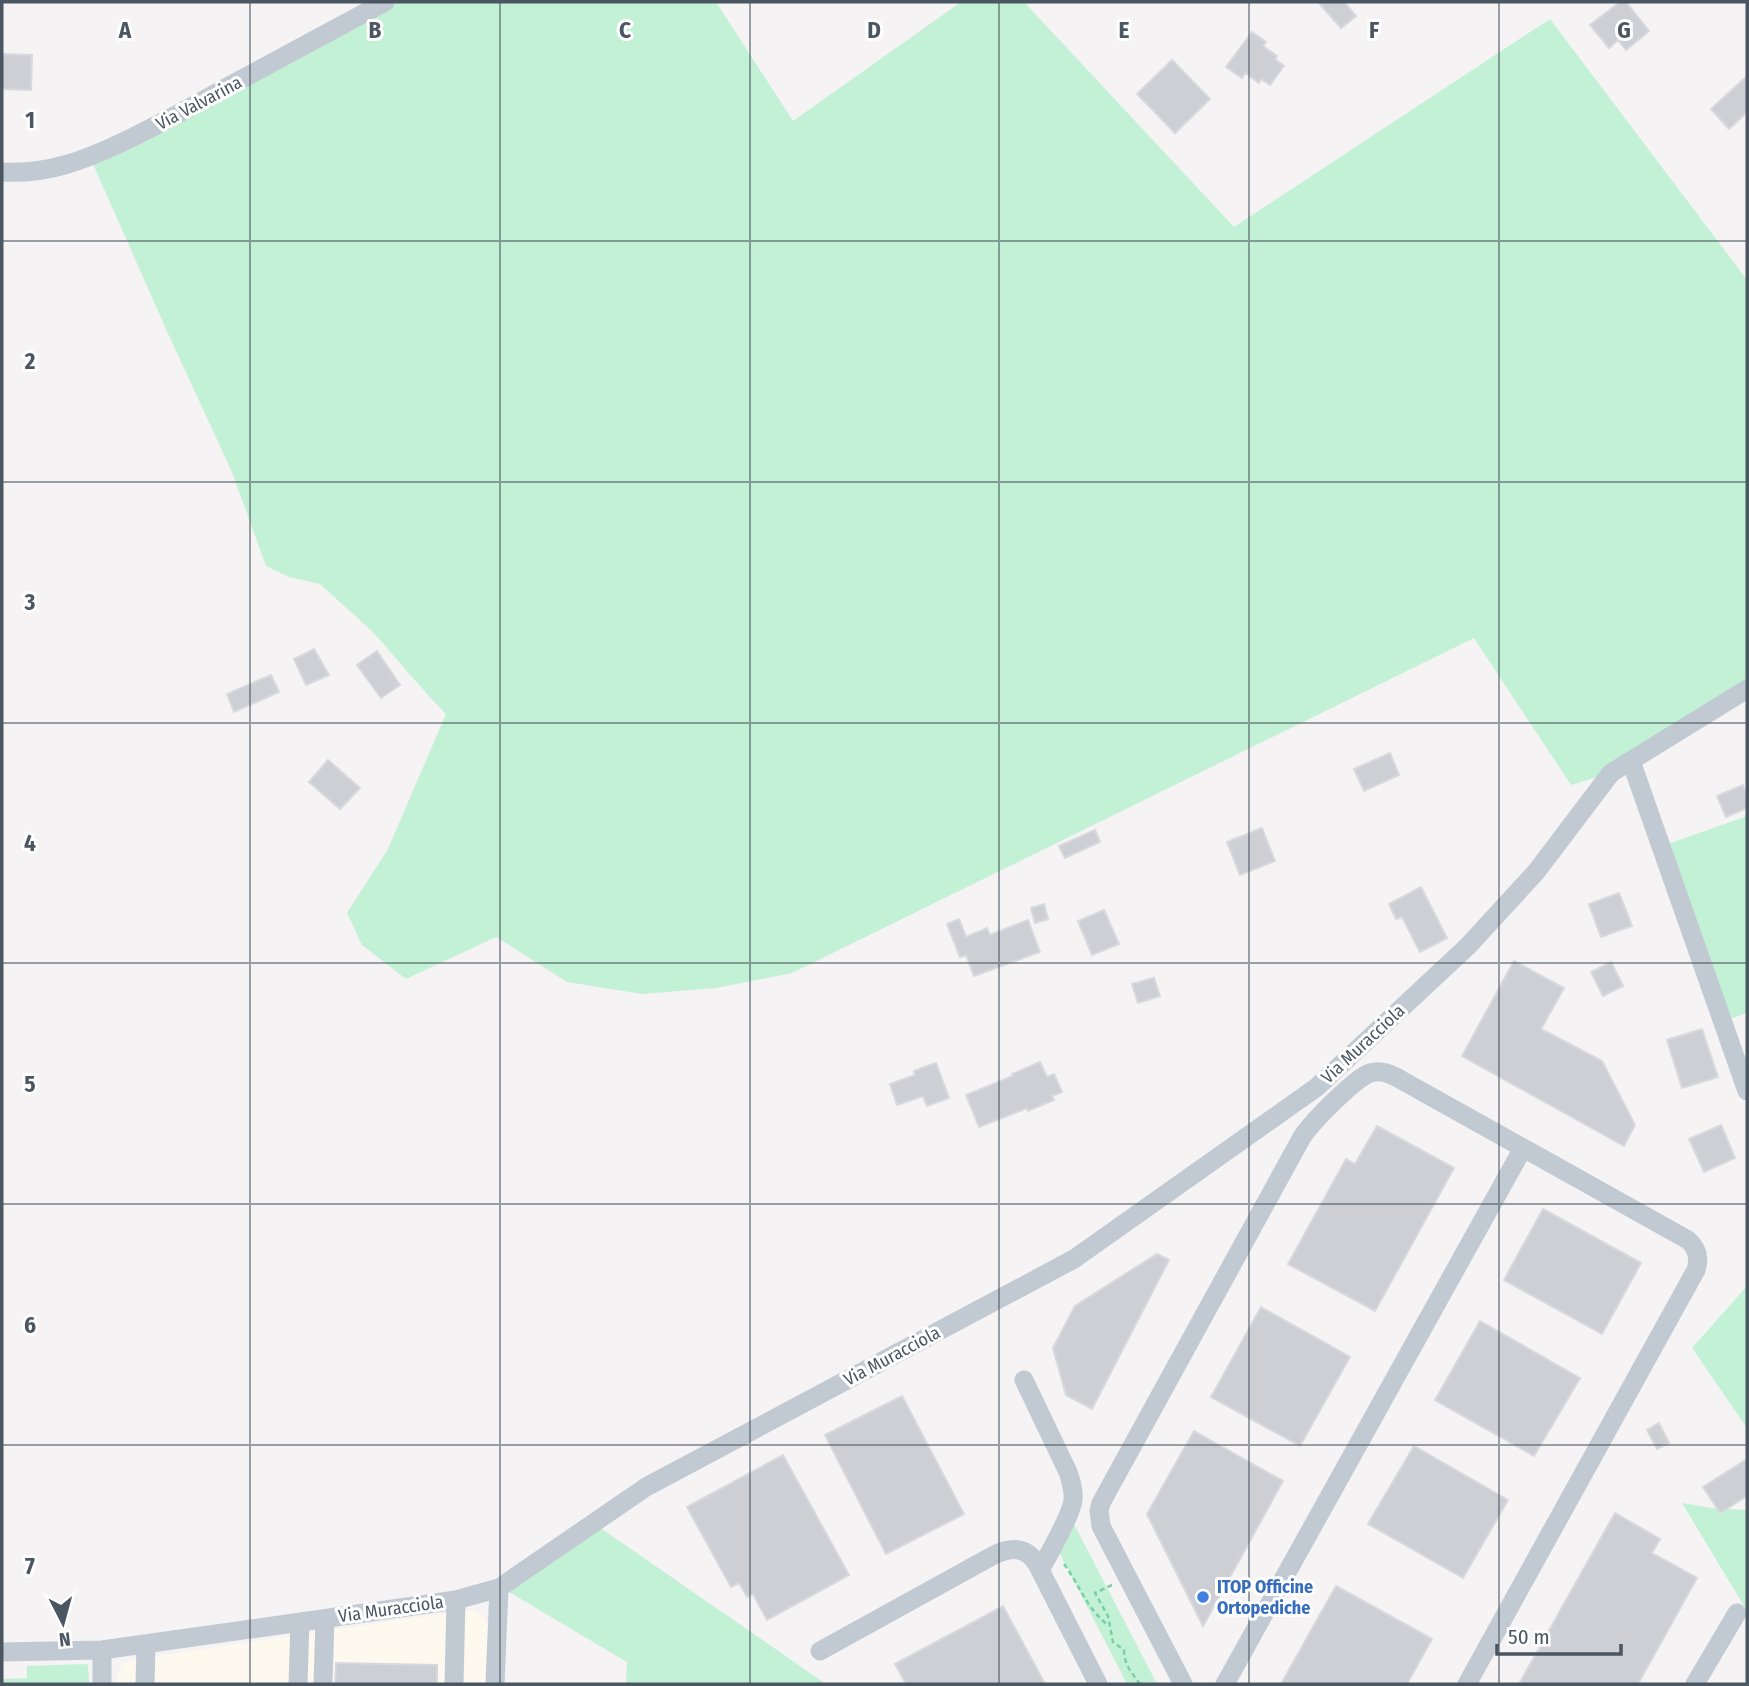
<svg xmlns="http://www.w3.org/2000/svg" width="1749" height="1686" font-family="'Fira Sans Condensed',sans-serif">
  <rect width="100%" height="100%" fill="#f5f3f3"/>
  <path fill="#fdf9ef" d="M467 1610 476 1611 484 1617 488 1625 485 1684H116L118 1674 122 1665 130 1660Z"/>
  <path fill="#c3f1d5" d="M385 2H716L793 121 961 2H1024L1234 227 1550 19 1747 280V689L1611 773 1571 785 1474 638 792 973 716 988 642 994 567 982 496 937 406 979 362 945 347 913 388 849 446 714 426 693 373 632 320 584 289 577 266 566 232 472 165 327 90 157Z
    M1747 816V1013L1730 1019 1668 844Z
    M1747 1286V1428L1692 1348Z
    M1682 1503 1712 1508 1747 1510V1611Z
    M1074 1524 1157 1684H1127L1059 1552Z
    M599 1527 826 1684H626L627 1662 509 1592Z
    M85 1664 88 1665 89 1684H2V1679L27 1678V1666Z"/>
  <path fill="#cdcfd5" stroke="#d7d9de" stroke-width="2" d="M1318 2H1344L1356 16 1341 28Z
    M1620 2H1626L1649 31 1626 50 1618 40 1609 48 1590 25Z
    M1252 32 1266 42 1263 46 1277 56 1275 59 1284 66 1270 85 1261 79 1259 83 1245 73 1242 78 1226 67Z
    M2 54 32 55 31 90 2 89Z
    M1172 60 1210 99 1175 133 1137 94Z
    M1747 76V112L1729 129 1711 109Z
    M314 649 329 675 306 685 294 659Z
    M377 651 400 685 381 698 357 665Z
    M271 675 279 692 234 712 227 694Z
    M1390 753 1399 775 1364 791 1354 769Z
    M328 760 360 788 340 809 309 782Z
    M1743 785 1747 795V808L1726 817 1717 796Z
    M1262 828 1275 861 1240 875 1227 842Z
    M1095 830 1100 842 1065 858 1059 846Z
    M1421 887 1447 938 1420 952 1402 917 1396 919 1389 904Z
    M1619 893 1632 926 1601 937 1589 904Z
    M1044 904 1048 919 1035 923 1031 908Z
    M1104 910 1119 944 1092 955 1078 921Z
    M959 919 966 937 987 928 990 935 1028 920 1040 952 974 976 966 955 960 957 947 924Z
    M1514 961 1564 988 1541 1029 1602 1061 1635 1125 1624 1146 1462 1056Z
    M1611 962 1623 986 1603 996 1591 972Z
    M1154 978 1160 996 1138 1003 1132 984Z
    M1702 1029 1718 1077 1682 1088 1667 1040Z
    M1040 1062 1047 1077 1054 1074 1062 1092 1052 1096 1054 1100 1028 1111 1027 1108 979 1127 966 1095 1013 1076 1012 1074Z
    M936 1063 949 1098 927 1106 923 1096 897 1105 890 1084 915 1075 914 1071Z
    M1721 1125 1735 1158 1704 1172 1689 1139Z
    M1377 1126 1454 1168 1375 1311 1288 1264 1346 1159 1355 1164Z
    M1543 1209 1641 1263 1602 1334 1504 1280Z
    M1157 1254 1169 1260 1092 1409 1066 1395 1053 1348 1075 1306Z
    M1261 1307 1350 1357 1300 1446 1211 1397Z
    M1480 1321 1580 1378 1534 1456 1435 1400Z
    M902 1396 964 1514 886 1554 825 1435Z
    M1659 1423 1669 1443 1657 1449 1647 1430Z
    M1194 1431 1283 1481 1203 1626 1147 1514Z
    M1414 1446 1508 1500 1463 1578 1368 1524Z
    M783 1455 849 1575 767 1620 753 1594 747 1597 739 1583 731 1587 687 1507Z
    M1747 1459V1496L1720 1513 1703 1487Z
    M1615 1513 1660 1539 1652 1553 1697 1578 1638 1684H1519Z
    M1336 1586 1432 1639 1407 1684H1281Z
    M1003 1606 1045 1684H906L895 1664Z
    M336 1663 437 1665V1684H335Z"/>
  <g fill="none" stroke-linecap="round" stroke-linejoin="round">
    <path stroke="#7ad0a6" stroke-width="2.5" stroke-dasharray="5 3.5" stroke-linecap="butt" d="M1064 1564C1079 1584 1086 1608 1108 1625
      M1112 1585 1095 1593 1108 1616 1113 1642 1124 1650C1124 1665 1132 1673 1140 1684"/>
    <path stroke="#c1cad2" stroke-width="19" d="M2 172C47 175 85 160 125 141 160 124 195 105 229 86 281 58 333 30 385 2
      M1631 761 1747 1091
      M1024 1380 1068 1472C1071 1481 1074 1490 1073 1500 1071 1516 1049 1554 1040 1570
      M820 1651 994 1555C1011 1547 1026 1546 1037 1564L1098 1684
      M2 1652 102 1650 456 1600 499 1588 646 1487 1074 1259 1317 1087 1468 946 1536 872 1611 773 1747 689
      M102 1684V1650
      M145 1684 146 1644
      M298 1684 300 1622
      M323 1684 325 1619
      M454 1684 456 1600
      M495 1684 499 1588
      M1183 1684 1101 1526 1099 1511 1101 1503 1302 1137C1312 1122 1354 1079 1370 1073 1379 1070 1388 1073 1396 1077L1688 1240C1697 1248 1700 1258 1696 1270L1467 1684
      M1225 1684 1523 1148
      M1695 1684 1737 1613"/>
  </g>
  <path fill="none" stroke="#4a5661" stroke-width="2" stroke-opacity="0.55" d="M250 2V1684M500 2V1684M750 2V1684M999 2V1684M1249 2V1684M1499 2V1684M2 241H1747M2 482H1747M2 723H1747M2 963H1747M2 1204H1747M2 1445H1747"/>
  <circle fill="#3f7fe0" stroke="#fff" stroke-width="2.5" cx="1203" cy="1597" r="7"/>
  <g text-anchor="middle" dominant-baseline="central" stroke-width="6" stroke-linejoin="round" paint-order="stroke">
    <g font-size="18" fill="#4a5661" stroke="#fff">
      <text transform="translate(199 103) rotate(-28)">Via Valvarina</text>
      <text transform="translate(1363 1044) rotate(-43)">Via Muracciola</text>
      <text transform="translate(892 1356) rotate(-28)">Via Muracciola</text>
      <text transform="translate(391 1609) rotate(-8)">Via Muracciola</text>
    </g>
    <g font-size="18" font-weight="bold" fill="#366cbe" stroke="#fff" text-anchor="start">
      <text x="1217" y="1587">ITOP Officine<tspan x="1217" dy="21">Ortopediche</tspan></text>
    </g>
  </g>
  <g font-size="23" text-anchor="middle" font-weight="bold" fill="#4a5661" stroke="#fff" stroke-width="6" stroke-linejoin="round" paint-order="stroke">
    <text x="125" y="38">A</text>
    <text x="375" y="38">B</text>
    <text x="625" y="38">C</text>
    <text x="874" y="38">D</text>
    <text x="1124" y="38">E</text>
    <text x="1374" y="38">F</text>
    <text x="1624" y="38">G</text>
    <text x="30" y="128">1</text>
    <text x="30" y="369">2</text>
    <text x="30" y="610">3</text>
    <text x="30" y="851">4</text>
    <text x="30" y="1092">5</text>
    <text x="30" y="1333">6</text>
    <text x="30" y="1574">7</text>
  </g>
  <rect width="1749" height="1686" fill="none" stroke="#4a5661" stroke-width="7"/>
  <g transform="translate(63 1623) rotate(174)" stroke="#ffffff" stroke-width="5" paint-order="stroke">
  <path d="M0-5L12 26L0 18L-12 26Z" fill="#4a5661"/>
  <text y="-10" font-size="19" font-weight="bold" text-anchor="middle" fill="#4a5661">N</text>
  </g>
  <path d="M1497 1644v10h124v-10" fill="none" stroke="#4a5661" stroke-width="3.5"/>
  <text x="1508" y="1644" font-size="21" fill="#4a5661" stroke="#ffffff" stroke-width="5" paint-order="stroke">50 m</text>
</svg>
